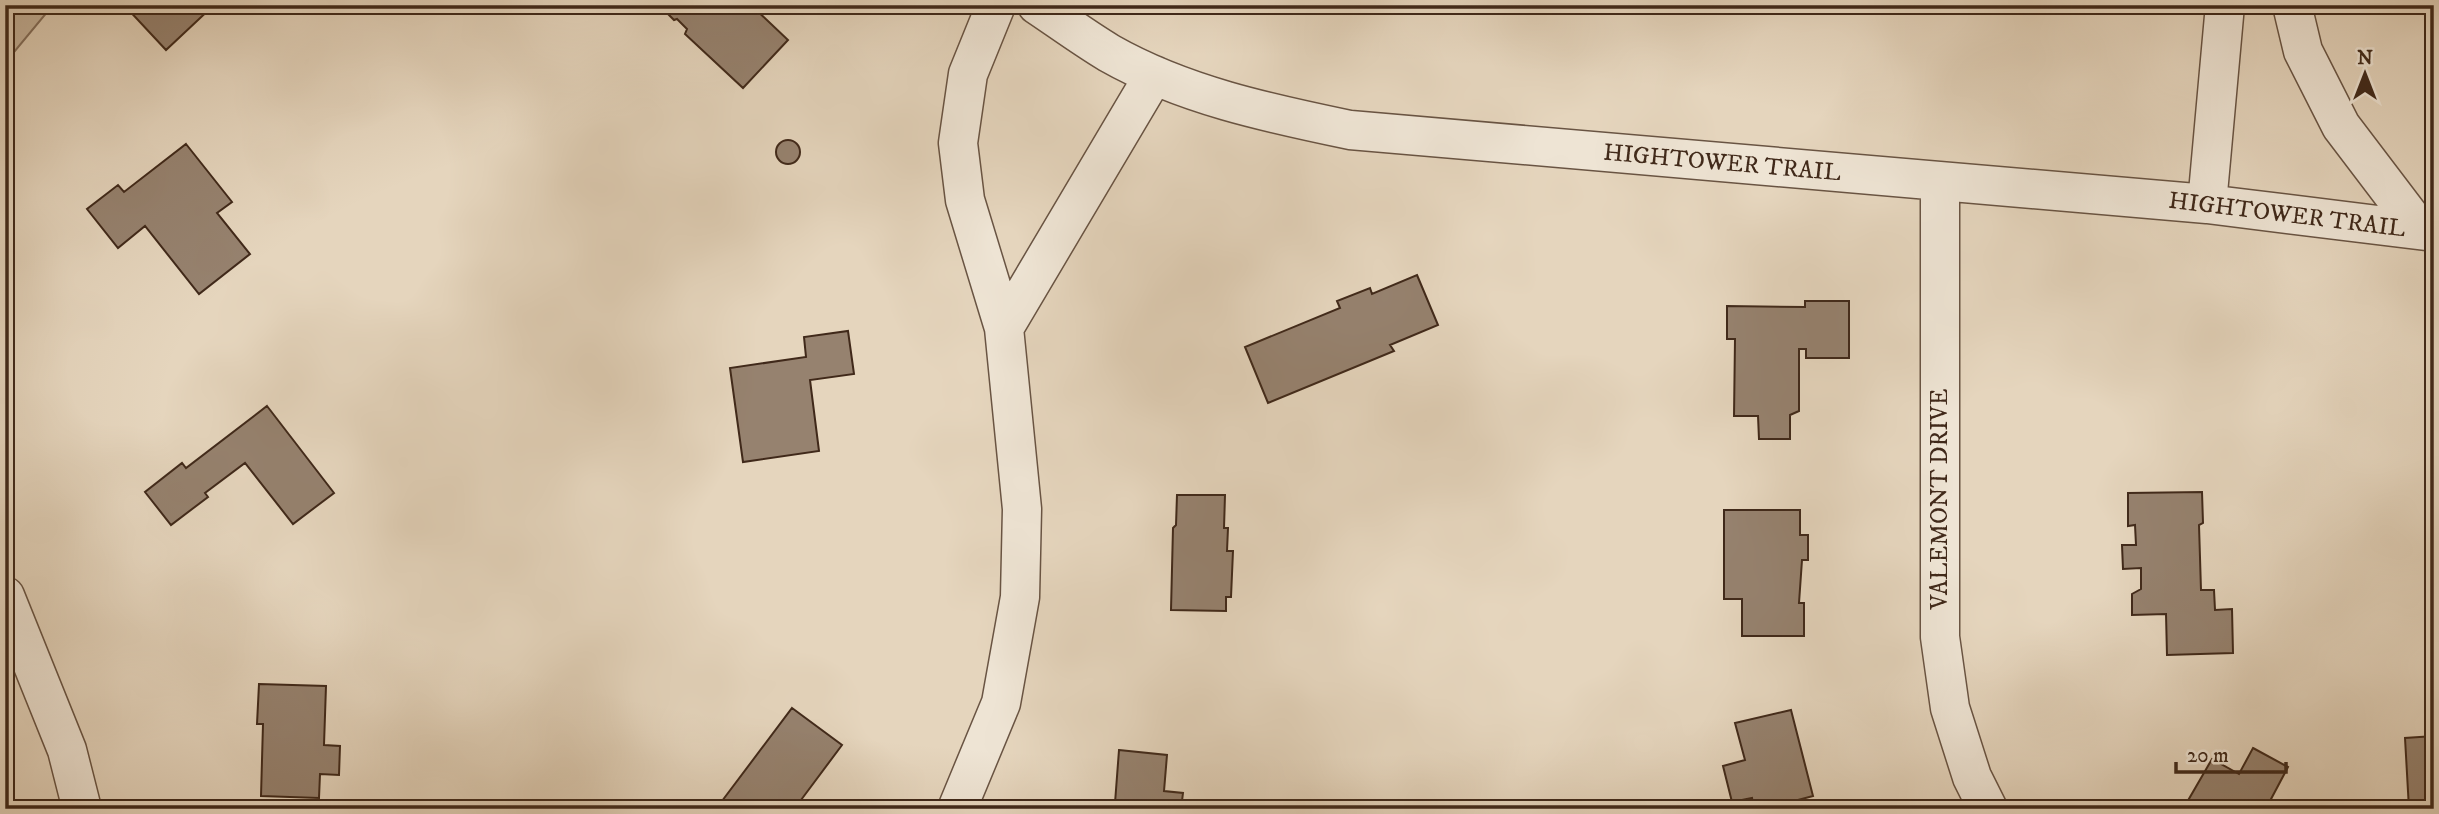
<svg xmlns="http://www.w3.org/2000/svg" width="2439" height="814" font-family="'IM FELL DW Pica',serif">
  <rect width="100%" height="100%" fill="#e5d5bd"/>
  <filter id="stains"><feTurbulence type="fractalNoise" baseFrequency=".00286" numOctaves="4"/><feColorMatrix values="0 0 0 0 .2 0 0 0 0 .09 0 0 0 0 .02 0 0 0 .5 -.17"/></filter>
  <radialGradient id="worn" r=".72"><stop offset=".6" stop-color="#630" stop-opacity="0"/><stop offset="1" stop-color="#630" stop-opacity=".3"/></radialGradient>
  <path fill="#c9b8a1" stroke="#84705e" stroke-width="2" d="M5 5H53L5 63Z"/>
  <path fill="#96826f" stroke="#40291a" stroke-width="2" d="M124 5H214L166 50Z
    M659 5H751L788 40 743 88 685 34 687 29 677 19 674 20Z
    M776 152a12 12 0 1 1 24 0a12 12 0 1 1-24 0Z
    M186 144 232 202 217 213 250 254 199 294 145 226 118 248 87 209 118 185 124 192Z
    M1417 275 1438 325 1390 345 1394 351 1268 403 1245 347 1340 308 1337 301 1370 288 1372 294Z
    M1805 301H1849V358H1806V349H1799V411L1790 415V439H1759L1758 416H1734L1735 339H1727V306L1805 307Z
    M848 331 854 374 810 380 819 451 743 462 730 368 806 357 804 337Z
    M267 406 334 493 293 524 245 463 205 493 208 497 171 525 145 492 182 463 186 468Z
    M2202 492 2203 523 2199 525 2201 590H2214L2215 610 2232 609 2233 653 2167 655 2166 614 2132 615V594L2141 589V568L2123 569 2122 545H2136L2135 525 2128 526V493Z
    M1177 495H1225L1224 528H1228L1227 551H1233L1231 597H1226V611L1171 610 1173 528 1176 525Z
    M1724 510H1800V535H1808V560H1802L1799 603H1804V636H1742V599H1724Z
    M259 684 326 686 324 745 340 746 339 775 320 774 319 798 261 796 263 724H257Z
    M792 708 842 745 801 800 807 805 804 809H732L722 801Z
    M1791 710 1813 796 1798 800 1801 809H1754L1752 798 1732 802 1723 766 1745 760 1735 723Z
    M2434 736V809H2409L2405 738Z
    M2253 748 2288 767 2270 801 2283 809H2194L2186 804 2212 759 2239 774Z
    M1119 750 1167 755 1164 791 1183 793 1181 809H1111L1115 803Z"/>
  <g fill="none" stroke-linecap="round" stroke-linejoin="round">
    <g stroke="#695443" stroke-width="41">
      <path id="minor" d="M1037 5C1061 21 1084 38 1109 53 1183 95 1268 113 1350 130L2207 204 2434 232
        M2292 5 2303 51 2341 126 2420 230
        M1940 181V637L1950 708 1972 777 1988 809
        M2207 204 2225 5
        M1004 328 1154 75
        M5 596 67 750 82 809
        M957 809 1001 703 1020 597 1022 509 1004 328 965 200 958 143 968 74 996 5"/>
    </g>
    <use href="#minor" stroke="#eee4d4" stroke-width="38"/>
  </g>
  <g text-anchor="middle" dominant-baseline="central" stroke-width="7" stroke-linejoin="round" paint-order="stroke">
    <g font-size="24" fill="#40291a" stroke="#eee4d4">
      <text transform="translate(1722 163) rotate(5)">HIGHTOWER TRAIL</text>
      <text transform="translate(2287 215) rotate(7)">HIGHTOWER TRAIL</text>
      <text transform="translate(1940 499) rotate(-90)">VALEMONT DRIVE</text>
    </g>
  </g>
  <rect width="2439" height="814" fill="none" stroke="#e5d5bd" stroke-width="28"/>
  <rect x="7" y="7" width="2425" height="800" fill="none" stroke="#40291a" stroke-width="3.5"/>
  <rect x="14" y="14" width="2411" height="786" fill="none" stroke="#40291a" stroke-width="2"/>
  <g transform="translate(2365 74)" stroke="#eee4d4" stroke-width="5" paint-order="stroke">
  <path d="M0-5L12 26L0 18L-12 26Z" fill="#40291a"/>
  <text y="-10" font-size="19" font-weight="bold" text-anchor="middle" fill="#40291a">N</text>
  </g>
  <path d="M2176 762v10h110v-10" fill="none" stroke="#40291a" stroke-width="3.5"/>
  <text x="2187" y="762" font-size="21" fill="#40291a" stroke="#eee4d4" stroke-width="5" paint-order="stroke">20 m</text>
  <rect width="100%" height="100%" filter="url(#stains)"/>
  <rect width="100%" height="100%" fill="url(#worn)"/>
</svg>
